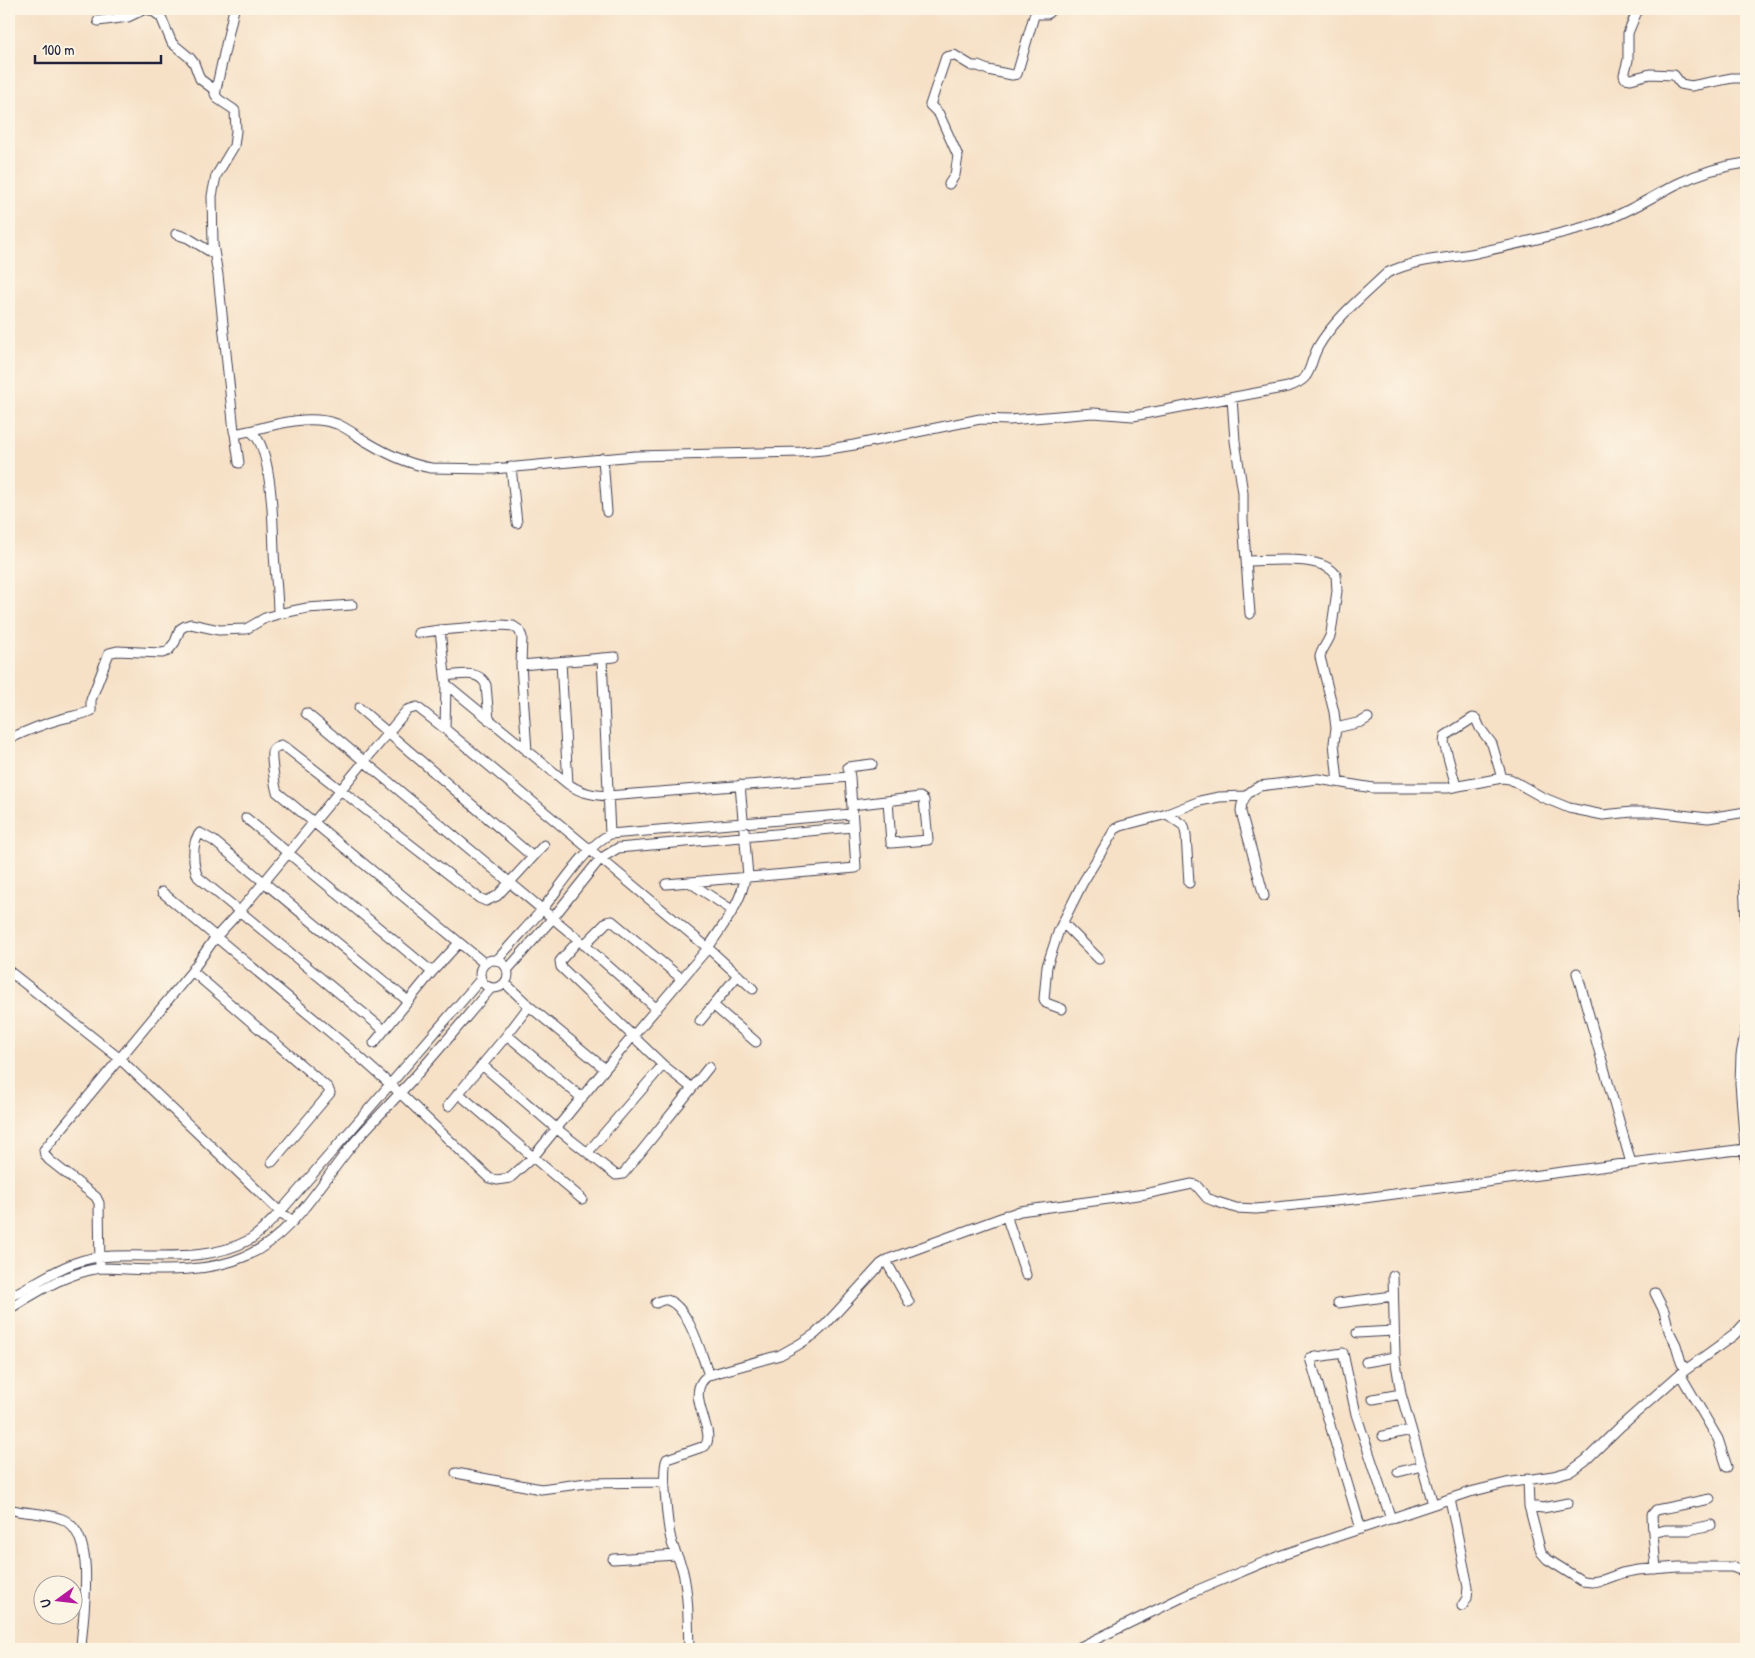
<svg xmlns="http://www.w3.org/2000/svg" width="1755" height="1658" font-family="'Patrick Hand',sans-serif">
  <rect width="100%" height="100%" fill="#fcf5e5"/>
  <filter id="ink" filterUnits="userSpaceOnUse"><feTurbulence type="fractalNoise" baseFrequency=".02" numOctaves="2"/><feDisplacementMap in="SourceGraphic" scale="10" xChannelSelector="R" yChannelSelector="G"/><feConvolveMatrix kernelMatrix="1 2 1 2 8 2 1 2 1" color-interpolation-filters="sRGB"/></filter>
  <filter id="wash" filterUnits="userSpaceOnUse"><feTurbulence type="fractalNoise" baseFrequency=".0096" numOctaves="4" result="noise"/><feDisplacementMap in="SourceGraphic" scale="20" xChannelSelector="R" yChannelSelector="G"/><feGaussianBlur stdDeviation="1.12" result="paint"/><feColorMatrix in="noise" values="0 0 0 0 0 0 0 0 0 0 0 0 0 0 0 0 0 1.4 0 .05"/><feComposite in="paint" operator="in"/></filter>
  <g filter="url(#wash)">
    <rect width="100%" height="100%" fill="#f6e0c6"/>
  </g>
  <g filter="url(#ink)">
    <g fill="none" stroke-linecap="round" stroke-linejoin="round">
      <g stroke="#423e50" stroke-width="11">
        <path id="minor" d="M1638 9 1628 33V60L1624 75 1625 78 1631 79 1650 74 1674 75 1681 84 1691 86 1732 78H1746
          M98 21 128 17 145 9 153 11 161 17 172 43 190 58 194 63 200 79 216 91
          M949 184 955 175 958 156 939 114 930 105 946 57 954 55 972 66H978L988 70 1012 75 1017 74 1034 16 1037 14H1047L1052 9
          M176 234 188 238 214 254
          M1232 398 1235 441 1243 493V520L1250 614
          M249 431C276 424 309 414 337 424 347 428 357 436 367 442 387 454 408 464 431 468L493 469 635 456 801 452 823 450 854 445 980 419 1009 420 1093 413 1133 416 1288 387C1314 378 1307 368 1318 347 1334 319 1364 295 1387 273 1415 259 1446 259 1476 253 1517 244 1558 235 1598 223 1626 214 1651 197 1677 184 1699 173 1722 166 1746 163
          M235 434 239 463
          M603 458 607 512
          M511 467 517 523
          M1246 561C1269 561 1322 554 1336 575L1337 591 1331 633C1329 642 1321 649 1320 657L1334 712 1336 728 1334 743 1338 782
          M278 614 307 608 352 605
          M418 633 440 630 502 625 513 626 519 630 522 637 521 665 527 751
          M602 658 610 834
          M561 662 568 784
          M521 665 615 657
          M445 676C460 675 479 669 486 685L489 720
          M446 684 568 784C581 793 593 795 608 796L850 777 856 868 666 884
          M359 708 533 857
          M306 713 579 940 657 1009
          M1336 728 1361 722 1368 718
          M9 739C26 731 43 724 61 719 72 716 81 715 91 711V700L109 653 117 651 162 653 168 651 175 642 180 629 185 626 191 624 219 630 246 629 265 618 278 614C278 593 275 573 274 552 273 530 273 440 249 431L235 434 234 431 218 275 213 245 212 196 216 176 234 146 236 131 235 111 233 109 218 99 215 94 234 9
          M850 777 848 767 872 764
          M740 785 748 876 745 877C742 903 722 926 708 948L753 989
          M1456 786 1444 743 1445 736 1473 718 1476 719 1480 728 1492 744 1502 778
          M852 805 920 797 924 800 928 840 891 843 888 801
          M1167 814 1184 826 1186 835 1189 883
          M246 818 432 972
          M1746 871 1744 882 1746 922
          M689 882 732 910
          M162 892 355 1053 400 1093 489 1178 497 1180 510 1178 534 1156 605 1069 708 948 445 729
          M1264 896 1241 812C1241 798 1249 791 1260 786L1318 779 1373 788H1448L1502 778 1510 779 1542 797 1569 808 1603 815 1632 812H1654L1708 818 1746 812
          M1063 923 1099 959
          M579 940 560 961 561 967 663 1065 692 1088
          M584 945 607 922 612 921 682 979
          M498 959C512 943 527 927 541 911 560 888 584 848 610 834L852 814
          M480 974a14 14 0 1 1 28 0a14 14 0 1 1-28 0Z
          M484 963 277 792C275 787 271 758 272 752 273 748 278 746 281 745L288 749 479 898 486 901 497 896 544 845
          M508 969 552 919 600 859 618 848 853 827
          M9 971 119 1058 280 1212 293 1221
          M192 971 328 1088 330 1093 272 1162
          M1577 973 1631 1163
          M505 983 529 1006 605 1069
          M713 1005 756 1042
          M1062 1009 1046 1003 1044 999 1047 966 1059 930 1082 884 1115 829 1121 826 1167 814 1200 801 1219 797 1246 796
          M700 1021 738 975
          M1746 1028 1741 1055 1740 1083 1746 1161
          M384 1030 198 877C193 866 191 842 200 833L214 841 408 1001
          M507 1035 582 1098
          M374 1043 432 972 459 943
          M482 1065 557 1129 616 1175 623 1174 628 1168 709 1067
          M458 1093 582 1199
          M448 1106 507 1035 529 1006
          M588 1152 663 1065
          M1006 1215 1026 1275
          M886 1261 909 1302
          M100 1268 99 1203 96 1197 49 1160 45 1155 44 1150 192 971 215 938 240 911 407 710 417 707 445 729 446 684 440 630
          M1393 1276 1395 1357 1401 1394 1433 1504
          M1655 1293 1664 1311 1669 1331 1676 1345 1681 1362 1685 1370
          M9 1297C38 1283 65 1261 99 1257 148 1252 202 1265 249 1240 261 1233 270 1222 280 1212L481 979
          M656 1303C660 1301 663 1299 667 1300 689 1306 702 1357 709 1375
          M1338 1303 1393 1296
          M9 1309C39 1291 64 1274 100 1268 147 1269 201 1276 246 1256 293 1236 321 1182 353 1144 367 1127 384 1111 399 1094 431 1060 461 1023 491 988
          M1357 1333 1394 1331
          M1366 1362 1395 1357
          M1680 1374 1718 1439 1727 1467
          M1373 1399 1401 1394
          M1383 1436 1411 1430
          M1398 1472 1422 1466
          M456 1473 541 1489 587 1483 664 1482
          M1528 1479 1529 1506 1541 1552 1547 1559 1582 1581 1592 1582 1603 1580 1622 1573 1638 1570 1679 1567H1732L1746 1572
          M1450 1499 1468 1587 1467 1598 1462 1606
          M1529 1506 1543 1508 1568 1503
          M9 1509C26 1514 45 1512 62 1519 99 1534 82 1617 81 1649
          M1361 1529 1310 1358 1343 1353 1356 1414 1391 1519
          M1653 1533 1652 1515 1656 1510 1710 1499
          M613 1559 676 1555
          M1656 1569 1653 1533 1665 1530H1689L1711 1525
          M689 1649C688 1624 689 1597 683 1572 681 1562 675 1553 672 1543 668 1531 661 1469 667 1459L705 1446C718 1431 681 1392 709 1375L780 1355 798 1345 815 1334 826 1324 881 1264 889 1259 1020 1211 1145 1194 1192 1184 1196 1185 1207 1198 1214 1201 1236 1208 1256 1209 1364 1198 1631 1163 1745 1149
          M1076 1649 1193 1592 1279 1556 1470 1492 1506 1483 1553 1476 1571 1471 1586 1460 1621 1426 1680 1374 1734 1335 1746 1322"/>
      </g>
      <use href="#minor" stroke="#fff" stroke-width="9"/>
    </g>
  </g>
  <rect width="1755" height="1658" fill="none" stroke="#fcf5e5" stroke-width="30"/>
  <g transform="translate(58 1600) rotate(255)"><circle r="24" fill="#fcf5e5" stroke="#a5a1a1"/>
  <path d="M0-4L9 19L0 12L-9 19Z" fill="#b5179e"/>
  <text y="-8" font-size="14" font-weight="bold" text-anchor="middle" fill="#22223b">U</text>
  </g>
  <path d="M35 55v8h126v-8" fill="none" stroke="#22223b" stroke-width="2.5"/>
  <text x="42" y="55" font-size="15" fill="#22223b" stroke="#fcf5e5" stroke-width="4" paint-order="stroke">100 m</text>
</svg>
